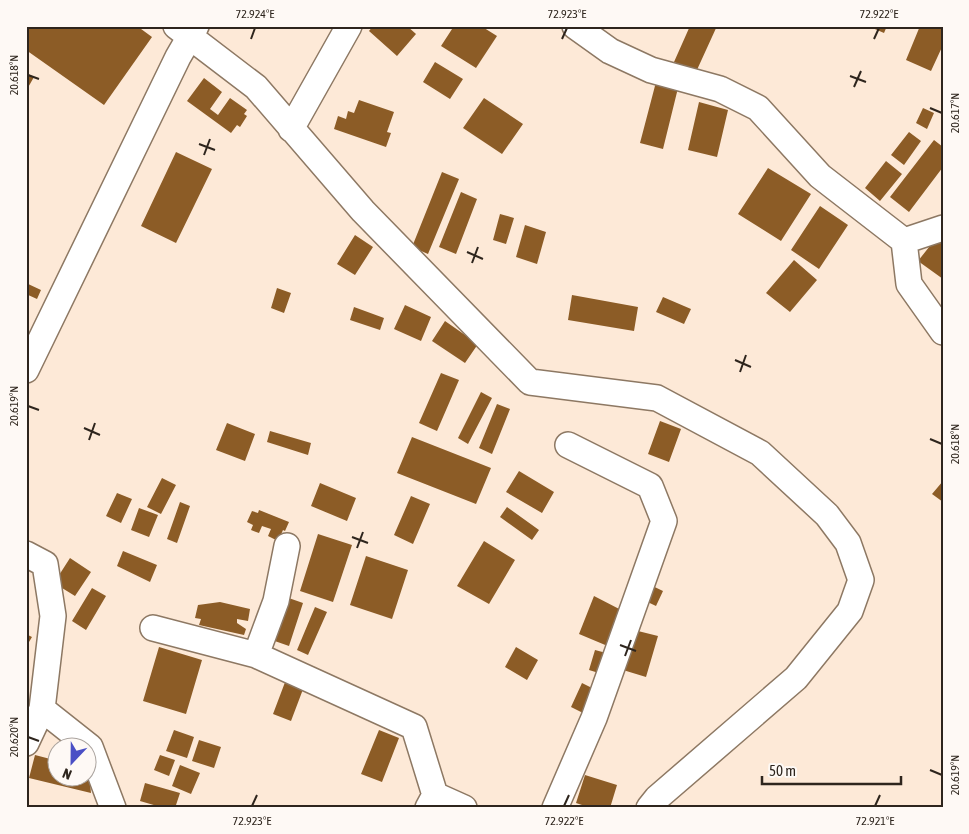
<svg xmlns="http://www.w3.org/2000/svg" width="969" height="834" font-family="'Asap Condensed',sans-serif">
  <rect width="100%" height="100%" fill="#fde9d7"/>
  <path fill="#8c5c26" d="M28 26H137L152 37 104 105 26 50V28Z
    M373 26H407L416 34 397 56 369 31Z
    M454 26H481L497 36 476 68 441 46Z
    M690 26H717L696 72 674 62Z
    M868 26H887L884 33Z
    M920 26H943V45L931 71 906 60Z
    M435 62 463 79 450 99 423 82Z
    M26 73 34 77 26 91Z
    M204 78 222 92 210 109 218 115 230 98 247 110 244 114 247 116 240 127 237 125 231 133 187 101Z
    M656 82 678 88 663 149 640 143Z
    M484 98 523 124 502 154 463 128Z
    M359 100 394 112 387 132 391 133 386 147 334 129 338 116 346 119 348 111 354 113Z
    M699 102 728 110 717 157 688 150Z
    M923 108 934 113 927 129 916 123Z
    M909 132 921 141 904 165 891 155Z
    M934 140 943 147V167L909 212 890 197Z
    M176 152 212 169 176 243 141 226Z
    M886 161 902 174 880 201 865 188Z
    M768 168 811 194 781 241 738 214Z
    M442 172 459 179 428 254 412 247Z
    M461 192 477 199 456 254 439 247Z
    M820 206 848 225 819 269 791 250Z
    M500 214 514 218 506 244 493 240Z
    M525 225 546 232 537 264 516 257Z
    M355 235 373 247 355 275 337 264Z
    M937 237 943 241V279L918 261Z
    M794 260 817 280 790 312 766 293Z
    M26 283 41 290 37 299 26 294Z
    M277 288 291 293 284 313 271 308Z
    M572 295 638 307 634 331 568 320Z
    M663 297 691 309 684 324 656 312Z
    M405 305 431 317 421 341 394 329Z
    M354 307 384 318 380 330 350 320Z
    M445 321 478 344 465 363 432 341Z
    M441 373 459 380 437 431 419 423Z
    M481 392 492 398 468 444 458 438Z
    M497 404 510 409 492 454 479 448Z
    M660 421 681 429 669 462 648 454Z
    M227 423 255 434 245 461 216 450Z
    M270 431 311 443 308 455 267 442Z
    M412 437 491 468 476 504 397 473Z
    M519 471 554 492 542 513 506 492Z
    M162 478 176 485 161 514 147 507Z
    M943 481V502L932 494Z
    M320 483 356 498 347 521 311 506Z
    M117 493 132 499 121 523 106 516Z
    M411 496 430 504 413 544 394 535Z
    M180 502 190 506 177 543 167 539Z
    M507 507 539 530 532 540 500 517Z
    M139 508 158 515 149 537 131 530Z
    M259 510 289 522 285 531 283 530 278 541 268 536 271 529 262 526 259 533 251 530 253 525 247 522 252 511 258 513Z
    M318 534 352 545 333 602 300 591Z
    M484 541 515 560 489 604 457 586Z
    M123 551 157 565 150 582 117 566Z
    M366 556 408 570 392 619 350 605Z
    M70 558 91 572 75 596 54 583Z
    M642 581 663 591 656 606 635 596Z
    M92 588 106 596 86 630 72 621Z
    M283 596 303 603 289 646 269 639Z
    M594 596 625 612 610 647 579 634Z
    M220 602 250 609 248 621 237 619V623L246 629 244 635 199 625 201 619 195 618 198 605Z
    M315 607 327 612 308 655 297 650Z
    M634 630 658 636 646 677 623 670Z
    M26 634 32 637 26 647Z
    M159 647 202 660 186 714 143 701Z
    M516 647 538 660 527 680 505 667Z
    M595 650 610 654 602 674 589 670Z
    M287 677 305 684 291 721 273 714Z
    M582 683 600 692 589 716 571 707Z
    M174 730 194 737 187 758 166 751Z
    M379 730 399 738 382 782 361 774Z
    M199 740 221 747 214 768 192 761Z
    M35 755 58 761V776H88L89 772 91 793 29 778Z
    M160 755 175 760 169 776 154 770Z
    M180 765 200 773 191 794 172 786Z
    M585 775 617 785 610 808H591L576 803Z
    M145 783 180 793 175 808H164L140 801Z"/>
  <g fill="none" stroke-linecap="round" stroke-linejoin="round">
    <g stroke="#8d7863" stroke-width="28">
      <path id="minor" d="M176 26 256 87 363 211 530 382 657 398 760 453 827 515 848 543 861 580 850 611 796 678 657 798 649 808
        M575 26 610 51 651 70 720 89 758 108 820 176 904 241 909 284 943 332
        M291 129 349 26
        M904 241 943 228
        M26 370 178 57 196 26
        M26 554 45 564 53 616 42 709 26 743
        M153 628 256 655 414 727 435 795 428 808
        M256 655 276 601 287 546
        M42 709 90 747 113 808
        M435 795 464 808
        M555 808 594 718 664 521 650 486 568 445"/>
    </g>
    <use href="#minor" stroke="#fff" stroke-width="25"/>
  </g>
  <path fill="none" stroke="#2e251d" stroke-width="2" d="M251 39 255 28M562 39 567 28M874 39 879 28M28 75 39 79M850 76 866 82M854 87 861 71M930 108 942 113M199 144 215 150M204 155 210 139M467 252 483 259M472 263 478 247M735 360 751 367M740 372 746 355M28 406 39 410M84 428 100 435M930 439 942 444M89 440 95 423M352 537 368 543M357 548 363 532M620 645 636 651M625 656 631 640M28 737 39 741M930 770 942 775M252 806 257 795M564 806 569 795M875 806 880 795"/>
  <rect width="969" height="834" fill="none" stroke="#fef9f5" stroke-width="55"/>
  <g transform="translate(72 762) rotate(202)"><circle r="24" fill="#fef9f5" stroke="#aba49f"/>
  <path d="M0-4L9 19L0 12L-9 19Z" fill="#4a4fc5"/>
  <text y="-8" font-size="14" font-weight="bold" text-anchor="middle" fill="#2e251d">N</text>
  </g>
  <path d="M762 776v8h139v-8" fill="none" stroke="#2e251d" stroke-width="2.5"/>
  <text x="769" y="776" font-size="15" fill="#2e251d" stroke="#fef9f5" stroke-width="4" paint-order="stroke">50 m</text>
  <rect x="28" y="28" width="914" height="778" fill="none" stroke="#2e251d" stroke-width="2"/>
  <g font-size="12" text-anchor="middle" fill="#2e251d">
    <text x="255" y="18">72.924°E</text>
    <text x="567" y="18">72.923°E</text>
    <text x="879" y="18">72.922°E</text>
    <text transform="translate(14 75) rotate(-90)" y="4">20.618°N</text>
    <text transform="translate(955 113) rotate(-90)" y="4">20.617°N</text>
    <text transform="translate(14 406) rotate(-90)" y="4">20.619°N</text>
    <text transform="translate(955 444) rotate(-90)" y="4">20.618°N</text>
    <text transform="translate(14 737) rotate(-90)" y="4">20.620°N</text>
    <text transform="translate(955 775) rotate(-90)" y="4">20.619°N</text>
    <text x="252" y="825">72.923°E</text>
    <text x="564" y="825">72.922°E</text>
    <text x="875" y="825">72.921°E</text>
  </g>
</svg>
